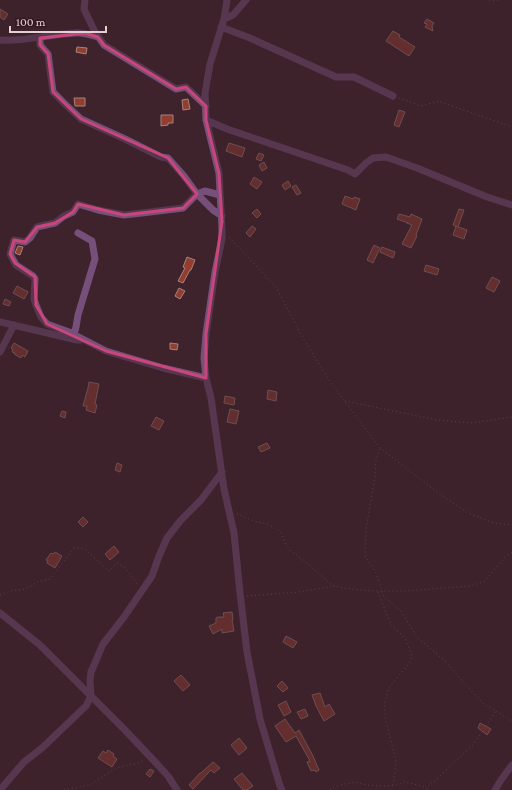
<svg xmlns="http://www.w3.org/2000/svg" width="512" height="790" font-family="'Crimson Pro',serif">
  <rect width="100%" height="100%" fill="#3e222c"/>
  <path fill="#913d2f" stroke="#a6837d" d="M0 9 8 14 4 20 0 17Z
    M427 19 434 23 432 26 433 31 425 27 427 24 424 23Z
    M393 31 400 35 399 37 415 47 409 56 386 41Z
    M77 47 87 48 86 54 76 52Z
    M74 98H85V106H75Z
    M188 99 190 109 183 110 182 100Z
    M399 110 405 112 399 127 394 125Z
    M161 115H173V123H168V125L161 126Z
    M229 143 245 148 242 157 226 151Z
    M259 153 264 155 261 161 256 159Z
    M264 162 267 168 262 171 259 165Z
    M254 177 262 182 257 189 250 184Z
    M288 181 291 186 285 190 282 185Z
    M296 185 301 193 297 195 292 187Z
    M345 196 353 199 354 197 360 199 356 210 342 204Z
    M257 209 261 214 257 218 252 213Z
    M459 209 464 210 458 227 467 230 464 239 453 235 456 226 457 227 453 225Z
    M399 214 410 217 411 214 422 219 416 235 417 236 411 248 402 244 412 225 407 223H408L397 219Z
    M252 226 256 229 250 237 246 233Z
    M374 245 380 248 373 263 367 260Z
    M18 246 23 247 20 255 15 253Z
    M382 247 395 252 393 258 380 252Z
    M187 257 195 260 191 270H190L183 283 178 281 185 268 183 267Z
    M426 265 439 269 437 275 424 271Z
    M492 277 500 281 494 292 486 288Z
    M17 286 28 292 24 299 13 293Z
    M179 288 185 291 180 299 175 296Z
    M5 299 11 302 9 306 3 304Z
    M14 343 28 351 25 357 22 355 21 358 14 354 15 353 12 352 13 349 11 348Z
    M170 343 178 344 177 350 170 349Z
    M89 382 99 384 95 404 97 405 95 413 86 410 87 406H83L88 388Z
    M268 390 277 392 276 401 267 399Z
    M225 396 235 398 234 405 224 403Z
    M230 409 239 411 236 424 227 422Z
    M62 411 66 412 65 418 60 416Z
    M156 417 164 421 159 430 151 426Z
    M267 443 270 448 261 452 258 447Z
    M117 463 122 465 120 472 115 470Z
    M83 517 88 522 83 527 78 522Z
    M114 546 119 552 110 560 105 554Z
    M55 552 62 556 55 568 47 563 48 561 46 560 51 553 53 554Z
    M232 612 233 620H232L234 631 222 633V629L213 634 209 626 216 623V618L218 617H224L223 613Z
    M286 636 297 642 293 648 283 642Z
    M181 675 190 685 183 691 174 681Z
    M282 681 288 688 283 692 277 686Z
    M320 693 325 707 329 704 335 714 324 721 316 706 312 695Z
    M286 701 291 712 284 716 278 705Z
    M305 709 308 716 301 719 297 712Z
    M285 719 295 733 299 730 313 756 319 770 316 772 315 770 311 771 307 762 310 761 296 736 286 742 275 726Z
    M480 723 491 729 487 735 478 728Z
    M239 738 247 748 239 755 231 745Z
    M108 750 114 754 113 756 117 759 112 767 98 758 103 751 106 753Z
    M213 762 220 768 214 773 211 770 193 789 189 785 200 773H201Z
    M150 769 154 771 150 777 146 774Z
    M242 773 253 786 247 790H243L234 779Z"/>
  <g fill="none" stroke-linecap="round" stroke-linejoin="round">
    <path stroke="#7c646c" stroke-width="1" stroke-dasharray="1 3" stroke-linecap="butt" d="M489 0 494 1 498 0
      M399 98 421 106 438 101 512 127
      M229 237 276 287 300 333 329 380 380 448 441 495 468 513 494 523 512 525
      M345 401 437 420 472 423 512 417
      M380 449 376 460 375 476 366 529 365 556 376 573 384 597 401 611 417 637 446 662 464 683 484 704 512 721
      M237 514 254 521 267 524 280 531 287 546 290 550 309 565 332 585 343 588 372 591H404L471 586 485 581 505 557 512 552
      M378 592 391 625 405 638 412 656 410 662 389 688 385 701V717L396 761 393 786
      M0 595 14 590H22L33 585 37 582 50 579 74 548H84L109 571 117 563 125 568 138 585
      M247 596 299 592 335 586
      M64 790 90 785 116 768 139 763 144 760
      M330 790 340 785 355 782 367 785 383 786 398 785 404 782 414 784 427 788
      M427 790V788L474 744 496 711"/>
    <path stroke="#76507a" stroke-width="7" d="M85 0 84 9 95 32 104 45 176 89 186 87 206 106
      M227 0 224 19 210 64 205 93 206 120 219 173 222 229V239L215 272 206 334 204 358 206 378 211 398 224 489 234 533 240 593 247 652 260 719 280 786 282 790
      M224 19 233 15 246 0
      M221 27 250 38 336 77H354L393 96
      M40 38V45L48 54 53 92 65 104 81 119 125 139 161 157 168 158 184 176 197 194 213 210 222 216
      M0 40C25 42 49 34 74 33 82 32 90 35 98 37
      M206 120 227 129 348 170 355 174 366 163 373 158 386 157 417 168 487 197 512 205
      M0 322 60 336 77 340H80
      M74 334 76 327 78 315 95 259 92 241 78 233
      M0 352 14 325
      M206 378 163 368 106 351 69 332 47 324 41 317 36 305 34 299 35 279 33 276 16 265 10 254 14 240 25 242 30 238 37 227 55 223 64 216 73 212 78 204 98 210 124 215 142 213 183 208 197 194 205 191 220 195
      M0 613 40 645 124 729 157 764 168 776 177 790
      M0 790 24 762 42 748 86 706 91 696 90 681 91 672 103 644 124 617 152 576 159 556 167 538 181 520 201 500 222 472
      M495 790 501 780 512 765"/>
  </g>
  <path d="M0 0H512V790H0ZM85 33 98 37 104 45 176 89 186 87 206 106V120L219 173 222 221 206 334V378L106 351 47 324 36 305 35 277 15 263 10 254 14 240 25 242 37 227 55 223 73 212 78 204 124 215 183 208 197 194 168 158 81 119 53 92 48 54 40 45V38Z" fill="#3e222c" fill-opacity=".55" fill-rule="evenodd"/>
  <path fill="none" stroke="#ca467a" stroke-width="3" stroke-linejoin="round" d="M85 33 98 37 104 45 176 89 186 87 206 106V120L219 173 222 221 206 334V378L106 351 47 324 36 305 35 277 15 263 10 254 14 240 25 242 37 227 55 223 73 212 78 204 124 215 183 208 197 194 168 158 81 119 53 92 48 54 40 45V38Z"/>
  <path d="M10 26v6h96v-6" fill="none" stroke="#e2d0d5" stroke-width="2"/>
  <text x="16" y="26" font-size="12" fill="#e2d0d5" stroke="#331822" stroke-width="3" paint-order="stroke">100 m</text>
</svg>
